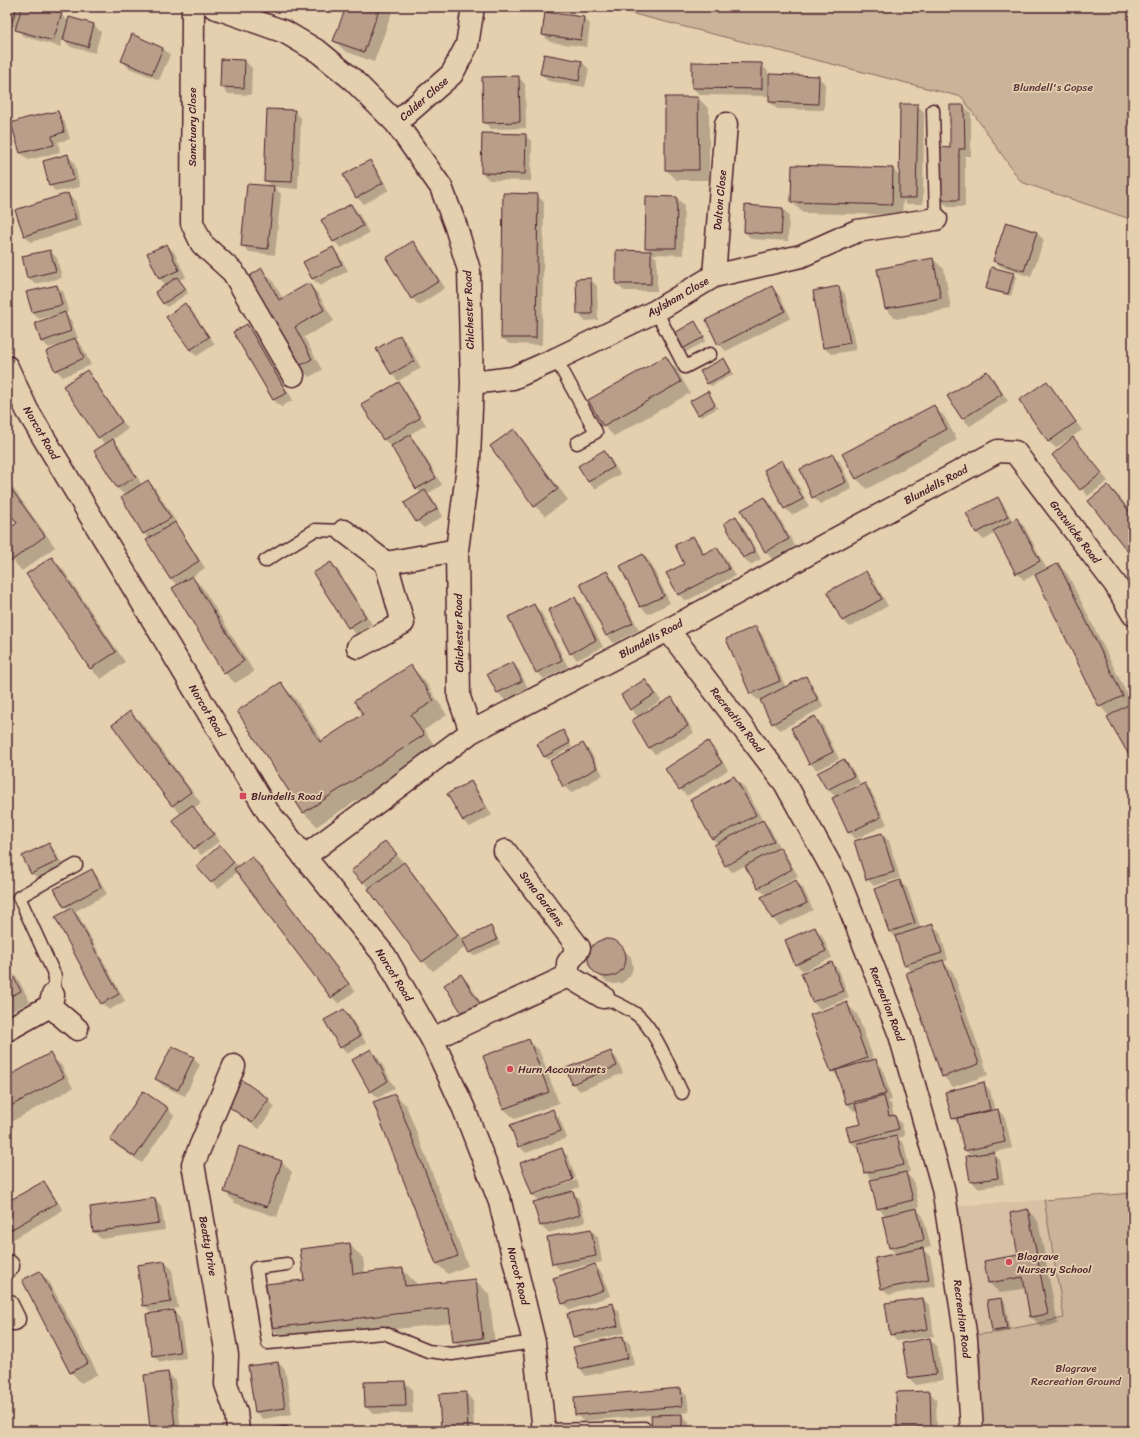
<svg xmlns="http://www.w3.org/2000/svg" width="1140" height="1438" font-family="Sriracha,sans-serif">
  <rect width="100%" height="100%" fill="#e4cfae"/>
  <filter id="ink" filterUnits="userSpaceOnUse"><feTurbulence type="fractalNoise" baseFrequency=".025" numOctaves="2"/><feDisplacementMap in="SourceGraphic" scale="8" xChannelSelector="R" yChannelSelector="G"/><feConvolveMatrix kernelMatrix="1 2 1 2 8 2 1 2 1" color-interpolation-filters="sRGB"/></filter>
  <g filter="url(#ink)">
    <path fill="#d7c0a3" d="M1044 1200 1064 1319 991 1333 976 1335 954 1206Z"/>
    <path fill="#cbb399" stroke="#8a6962" d="M606 7H1133V220L1021 182 962 97Z
      M1133 1193V1431H981L980 1351 976 1335 991 1333 1064 1318 1044 1200Z"/>
    <path fill="#0003" d="M7 7H38L61 14 69 22 94 25 101 32 95 53 71 47 63 39 60 47 23 36 16 29 17 28 7 25Z
      M347 7H394L374 62 345 51 334 41Z
      M583 18 590 24 587 47 550 42 543 35Z
      M163 48 170 55 159 80 129 68 122 61Z
      M245 61 252 68 251 95 228 94 221 87Z
      M582 62 589 69 585 87 548 81 541 74Z
      M693 63 761 64 768 71V92L818 77 825 84 824 110 777 109 770 102V96L700 95 693 88Z
      M518 77 525 84 526 128 491 129 484 122Z
      M666 98H698L709 109V180H677L666 170Z
      M917 105 924 112 923 204H906L903 200 902 215 803 213 792 202 793 166 893 169 900 177Z
      M951 106H964L971 113V156H965V207H948L941 200 951 149Z
      M294 111 301 118 298 189 274 187 281 194 275 255 249 252 242 245 272 187 265 180Z
      M57 113 64 120 70 139 58 142 60 152 28 160 21 153Z
      M525 135 532 142 531 181 489 180 482 173Z
      M67 155 74 162 80 187 56 192 50 185Z
      M369 161 376 168 389 190 364 204 357 198 344 176Z
      M68 194 75 201 82 226 31 242 24 235Z
      M537 195 544 202 542 345 509 344 502 337Z
      M677 198 684 205 683 255 653 254 657 259V291H624L617 284 651 252 646 247Z
      M351 205 358 212 369 233 341 248 334 241Z
      M746 206 782 208 789 215 788 241 751 239 745 232Z
      M1037 233 1044 240 1031 277 1001 267 994 260Z
      M413 242 420 249 445 288 419 305 412 298Z
      M167 245 174 252 186 277 179 280 188 293 167 307 156 292 166 285 160 279 148 254Z
      M332 248 339 255 348 271 320 286 313 279 304 262Z
      M50 251 57 258 62 278 35 284 28 278Z
      M933 259 944 269 951 309 896 319 886 309 878 270Z
      M262 270 272 280 283 299 309 284 319 295 334 321 304 337 322 370 309 377 299 366Z
      M1013 273 1016 277 1011 296 991 291 987 288Z
      M590 279 597 286 598 320 585 321 578 314Z
      M57 286 64 293 68 312 64 313 71 320 78 338 75 339 82 346 91 365 63 377 56 370 65 344V343L49 348 42 341 59 315V314L39 319 32 312Z
      M839 287 845 294 856 350 831 354 824 348Z
      M772 288 779 295 791 318 726 351 719 344Z
      M185 305 192 311 215 344 197 356 190 350Z
      M695 323 698 326 706 341 686 352 675 334Z
      M246 325 253 332 293 400 281 407 274 400 235 332Z
      M400 337 407 343 421 368 398 381 392 374 377 350Z
      M666 358 676 368 690 393 614 436 604 426Z
      M724 359 734 374 711 386 708 383Z
      M86 372 93 378 128 429 112 440 120 447 142 485 148 481 155 488 178 525H177L181 530 205 568 192 577 203 588 254 672 235 683 225 673 178 586 171 579 147 541 150 539 144 534 122 497 125 495 117 488 106 445 99 438 64 387Z
      M987 372 994 379 1008 401 970 426 963 419 949 396Z
      M1047 382 1053 389 1082 430 1056 448 1049 442 1020 401Z
      M398 383 405 390 426 425 409 435 417 443 442 485 427 494 432 498 443 516 424 528 417 521 422 494 417 489 392 446H390L384 439Z
      M707 392 718 408 701 417 698 414Z
      M933 406 944 416 957 440 867 489 856 478Z
      M514 430 524 441 568 500 545 516 535 506Z
      M1079 446 1108 481 1088 496 1053 455Z
      M604 452 610 458 620 474 595 489 588 482Z
      M833 455 840 462 852 489 820 504 813 497Z
      M782 462 789 468 809 506 792 515 785 508Z
      M7 480 55 547 22 571 7 554V531L19 523 12 513 7 516Z
      M1108 486 1119 496 1133 514V556Z
      M765 498 772 505 795 546 772 559 766 552 743 510Z
      M997 498 1004 505 1013 522 1017 520 1024 526 1047 570 1058 564 1068 575 1133 706V758L1110 717 1100 706 1036 574 1024 580 1017 573 996 533 984 540 977 533 967 514Z
      M736 518 742 524 761 559 750 565 744 558 725 524Z
      M693 537 700 544 705 554 717 548 724 555 735 576 686 601 679 594Z
      M643 555 650 562 670 603 648 614 641 607 621 566Z
      M51 558 62 568 125 662 101 679 90 668Z
      M331 563 338 570 372 624 356 634 349 627Z
      M607 572 613 579 639 630 614 643 607 636 582 584Z
      M866 572 873 579 888 606 850 627 843 621 828 593Z
      M575 598 582 605 603 647 577 660 571 653Z
      M534 605 541 612 568 667 544 679 537 672Z
      M755 627 762 634 786 688 806 678 812 685 824 707 780 730 773 723 761 699 758 700 751 694Z
      M512 663 519 670 528 688 505 700 498 693 489 675Z
      M411 666 424 680 447 715 424 730 437 749 317 826 303 812 281 684 295 698 323 741 364 714Z
      M645 680 652 687 661 701 648 709 649 711 671 698 678 705 694 733 655 754 648 748 638 717 631 709Z
      M130 712 141 722 201 803 194 808 220 841 201 855 195 848 181 814 173 806 113 725Z
      M815 717 822 724 839 759 817 770 810 763Z
      M566 735 572 747 548 760 545 757 539 744Z
      M708 742 715 749 728 770 687 796 680 789Z
      M583 744 590 751 603 775 571 793 564 786Z
      M844 760 851 767 860 783 847 790V792L864 784 871 791 887 824 856 839 849 832 836 797 828 790 819 773Z
      M733 777 744 787 763 821 770 828 780 849 786 855 798 876 771 891 772 893 796 881 803 888 813 910 780 926 773 919 762 897 766 895 758 888 746 865 732 872 726 865 718 844 713 839 691 800Z
      M471 782 477 789 492 815 470 827 463 821Z
      M882 834 889 841 900 878 874 886 867 879Z
      M49 844 55 851 64 868 39 880 32 873Z
      M392 849 403 862 395 868 396 870 404 864 414 874 463 940 491 928 494 931 500 944 473 956 467 946 433 971 423 961 370 889 352 871Z
      M226 853 239 867 252 857 259 864 355 991 339 1004 332 997 237 872 218 889 212 882Z
      M92 870 98 877 107 894 74 912 79 916 125 1001 109 1010 102 1003 70 911 65 906Z
      M900 882 907 888 921 929 933 926 940 932 948 960 943 962 953 972 988 1075 953 1087 943 1076 912 972 905 964 897 938 890 932 876 890Z
      M815 928 822 935 832 958 803 971 796 964Z
      M603 940H610L615 942 631 957 633 967 631 974 626 980 622 983 614 984 607 982 592 969 589 962V955L592 947 596 944Z
      M832 963 839 970 849 998 820 1009 813 1002 802 974Z
      M8 968 18 979 30 1002 7 1014Z
      M461 975 468 982 489 1015 445 985Z
      M846 1003 857 1014 874 1060H875L882 1067 892 1100 888 1101 891 1104 894 1116 901 1123 905 1136 898 1138 904 1144 910 1172 905 1173 913 1180 919 1207 915 1208 923 1216 931 1247 922 1249 930 1256 936 1286 889 1295 882 1288 897 1255 890 1248 886 1216 878 1208 874 1181 865 1172 860 1148 858 1149 851 1142 862 1124 858 1110 854 1111 847 1104 840 1079 832 1071Z
      M344 1010 351 1017 366 1043 347 1054 341 1047Z
      M528 1040 539 1050 559 1103 515 1119 504 1109 484 1057Z
      M371 1051 378 1057 395 1088 378 1098 371 1091Z
      M611 1052 617 1059 623 1073 580 1091 573 1084 567 1069Z
      M50 1055 61 1065 73 1088 7 1124V1078Z
      M193 1058 200 1065 185 1096 163 1086 157 1079Z
      M984 1084 990 1090 995 1111 998 1110 1005 1117 1012 1148 993 1153 1000 1160 1004 1184 978 1188 971 1181V1156L965 1150 960 1125 953 1118Z
      M144 1093 168 1109 174 1116 142 1163 118 1147 111 1140Z
      M395 1095 406 1105 468 1266 448 1274 437 1264 375 1103Z
      M268 1100 275 1107 259 1129 234 1111 227 1104Z
      M552 1110 559 1117 567 1138 526 1153 519 1146Z
      M561 1150 568 1156 576 1178 535 1193V1195L577 1180 579 1187 571 1190 579 1199 586 1222 548 1233 541 1226 534 1203 539 1201 533 1195 521 1164Z
      M282 1162 292 1172 277 1217 235 1203 225 1192Z
      M44 1182 50 1189 63 1210 12 1240 7 1235V1203Z
      M155 1199 161 1206 165 1230 101 1239 94 1232 91 1208Z
      M1028 1210 1038 1221 1058 1324 1042 1327 1031 1317 1026 1288 1000 1293 989 1283 1019 1256Z
      M591 1230 598 1237 602 1262 560 1270 553 1263Z
      M349 1244 363 1258 365 1273 402 1269 416 1283 417 1286 475 1280 489 1294 496 1352 468 1355 454 1341 452 1323 284 1341 271 1327 305 1281Z
      M165 1262 172 1269 178 1308 151 1312 144 1305Z
      M595 1266 602 1273 610 1296 570 1310 563 1303Z
      M40 1272 50 1283 98 1374 81 1383 71 1372Z
      M923 1299 930 1306 934 1336 898 1341 891 1334Z
      M1002 1299 1005 1302 1010 1331 996 1334 993 1331Z
      M612 1304 619 1311 625 1333 581 1343 574 1337Z
      M173 1311 180 1318 186 1358 160 1362 153 1355Z
      M623 1337 630 1344 634 1365 586 1376 580 1369Z
      M930 1339 937 1346 943 1380 916 1385 909 1378Z
      M278 1363 285 1369 292 1414 263 1419 256 1412 249 1367Z
      M168 1373 175 1380 181 1431H154L151 1428Z
      M405 1382 412 1389 413 1413 373 1414 366 1407Z
      M680 1389 687 1396 689 1412 672 1414V1415H682L689 1422V1431H653L652 1415 583 1421 576 1414Z
      M929 1392 936 1399 937 1431H901L898 1428Z
      M466 1393 473 1400 474 1431H442Z"/>
    <path fill="#b99e8a" stroke="#4a1f2b" d="M7 7H17L12 22 7 21Z
      M22 7H41L62 13 53 41 15 30Z
      M346 7H380L364 52 333 41Z
      M545 12 584 17 581 40 542 35Z
      M69 17 94 24 88 47 63 40Z
      M132 34 163 48 152 74 121 61Z
      M544 54 582 61 579 81 540 74Z
      M221 59 245 60 244 88 220 87Z
      M692 62 762 63V89L692 88Z
      M769 74 819 76 818 104 769 102Z
      M519 76 520 122 483 123 482 77Z
      M665 97H698L699 170H665Z
      M900 104H918L916 198H899Z
      M950 105H964L965 149H959V200H940V147L950 148Z
      M267 109 295 110 292 182 264 181Z
      M58 111 62 122 64 132 52 136 54 145 20 153 11 123 26 118Z
      M482 133 526 134 525 174 481 173Z
      M68 154 74 180 49 186 43 161Z
      M370 160 383 183 356 198 343 175Z
      M792 165 893 168 892 205 791 202Z
      M247 184 274 186 268 249 241 246Z
      M68 193 76 219 24 236 15 210Z
      M503 193 538 194 536 338H501Z
      M646 196 677 197 676 248H645Z
      M351 204 363 226 333 242 321 220Z
      M745 205 783 208 781 235 744 232Z
      M1006 222 1037 232 1024 271 993 261Z
      M413 241 439 281 411 299 386 258Z
      M167 244 179 270 159 279 147 253Z
      M333 247 342 264 312 279 303 262Z
      M50 250 56 271 27 278 22 256Z
      M616 250 651 251V284H616Z
      M933 258 941 298 885 309 877 269Z
      M991 267 1014 273 1008 294 986 289Z
      M262 268 279 300 309 283 324 310 295 327 312 359 298 367 248 277Z
      M177 277 186 289 163 304 155 292Z
      M591 278 592 314H577L576 279Z
      M57 285 62 305 32 312 26 292Z
      M772 286 785 311 718 345 706 320Z
      M839 286 850 343 823 348 813 291Z
      M185 303 209 337 190 350 166 317Z
      M65 312 71 331 41 342 35 323Z
      M695 321 704 337 682 349 673 334Z
      M247 324 287 393 273 400 233 332Z
      M400 335 414 361 391 374 376 349Z
      M75 338 84 358 55 371 46 352Z
      M666 356 681 382 603 426 588 400Z
      M724 358 731 371 707 384 700 371Z
      M87 370 122 422 98 438 63 386Z
      M987 371 1002 394 962 419 947 396Z
      M1047 381 1076 422 1048 442 1019 400Z
      M399 382 420 418 383 440 361 404Z
      M708 391 715 405 698 415 690 401Z
      M934 405 947 429 856 479 842 454Z
      M514 429 558 489 534 507 490 446Z
      M410 435 436 478 416 489 391 446Z
      M1073 437 1102 473 1080 490 1052 455Z
      M113 439 136 477 117 488 94 451Z
      M604 450 614 467 588 482 578 466Z
      M833 454 846 482 812 498 800 469Z
      M782 460 803 499 784 509 764 470Z
      M148 480 171 518 143 534 121 497Z
      M7 483 45 536 11 561 7 556V530L17 523 7 509Z
      M1108 485 1133 516V558L1088 501Z
      M425 490 437 509 416 522 404 503Z
      M765 497 789 539 765 552 741 510Z
      M998 497 1008 517 976 533 966 513Z
      M736 516 755 552 743 558 724 523Z
      M1017 518 1040 561 1016 574 993 531Z
      M175 522 199 561 170 579 146 540Z
      M693 536 703 554 717 547 729 569 678 595 666 573 684 564 675 545Z
      M643 554 664 596 640 607 620 566Z
      M52 557 116 652 90 669 26 574Z
      M331 562 366 617 348 628 313 573Z
      M1058 563 1123 696 1099 707 1035 575Z
      M607 571 633 623 606 636 580 584Z
      M866 571 882 599 842 621 827 592Z
      M192 576 244 661 224 674 172 588Z
      M575 597 596 640 570 654 548 610Z
      M534 604 562 660 536 673 508 617Z
      M756 626 780 681 750 694 726 639Z
      M513 662 522 681 497 693 487 674Z
      M411 665 434 701 411 715 424 735 303 813 237 711 281 682 320 742 363 714 354 701Z
      M806 676 818 700 772 724 760 700Z
      M645 679 655 694 630 710 621 695Z
      M672 697 688 726 648 748 632 720Z
      M1131 703 1133 706V755L1130 757 1107 717Z
      M130 711 191 792 172 806 112 725Z
      M815 716 833 752 809 764 791 728Z
      M563 730 570 743 544 757 537 744Z
      M708 741 722 763 679 790 665 769Z
      M583 743 597 768 563 787 550 761Z
      M844 759 854 776 827 790 817 773Z
      M734 776 756 815 712 839 690 800Z
      M471 781 486 808 463 821 447 794Z
      M865 783 881 817 848 833 832 798Z
      M192 805 214 834 194 849 172 820Z
      M763 820 774 841 725 866 714 845Z
      M882 833 894 872 866 880 854 841Z
      M385 841 397 854 362 883 351 871Z
      M49 843 58 861 31 874 22 856Z
      M220 845 234 862 211 883 196 866Z
      M780 847 792 869 758 888 745 866Z
      M252 856 349 984 331 998 234 869Z
      M404 862 458 935 422 962 368 889Z
      M92 869 101 887 64 907 54 889Z
      M796 880 807 903 772 919 761 897Z
      M900 880 915 923 889 932 874 889Z
      M72 908 119 994 101 1004 55 917Z
      M933 924 942 953 904 965 895 936Z
      M491 926 497 940 469 953 462 939Z
      M815 927 826 951 795 965 785 940Z
      M588 958a19 19 0 1 1 38 0a19 19 0 1 1-38 0Z
      M943 960 979 1064 942 1077 906 973Z
      M832 962 843 991 812 1002 801 973Z
      M8 967 21 991 7 998V968Z
      M461 974 482 1007 465 1018 444 985Z
      M847 1002 867 1058 831 1072 810 1015Z
      M344 1009 360 1036 340 1048 324 1020Z
      M529 1039 549 1092 503 1109 483 1056Z
      M172 1046 194 1057 178 1090 155 1079Z
      M371 1049 388 1081 370 1092 352 1060Z
      M611 1051 617 1066 572 1084 566 1068Z
      M50 1053 64 1077 7 1108V1077Z
      M876 1059 886 1094 846 1104 836 1070Z
      M242 1080 269 1099 252 1123 225 1104Z
      M984 1082 990 1110 952 1119 945 1092Z
      M143 1091 168 1108 135 1157 110 1140Z
      M395 1094 458 1256 436 1264 373 1102Z
      M884 1096 889 1116 895 1115 899 1129 850 1142 846 1127 861 1124 855 1104Z
      M553 1109 561 1131 518 1147 510 1125Z
      M998 1109 1005 1142 964 1151 957 1118Z
      M897 1136 904 1165 864 1173 858 1143Z
      M239 1146 282 1161 267 1207 224 1192Z
      M562 1148 573 1180 532 1195 520 1163Z
      M994 1152 998 1178 970 1182 966 1156Z
      M906 1172 913 1200 877 1209 870 1180Z
      M44 1181 57 1203 7 1232V1202Z
      M573 1191 580 1215 540 1226 533 1202Z
      M155 1198 159 1223 93 1232 90 1207Z
      M917 1208 924 1240 889 1248 882 1216Z
      M1028 1209 1048 1314 1030 1317 1023 1277 988 1283 984 1261 1018 1255 1010 1213Z
      M591 1229 596 1256 552 1264 547 1237Z
      M350 1243 353 1274 403 1268 405 1286 476 1279 483 1338 453 1342 449 1308 270 1328 265 1284 304 1280 300 1249Z
      M923 1248 929 1280 881 1289 875 1258Z
      M165 1261 171 1302 143 1306 137 1265Z
      M595 1264 604 1290 562 1304 553 1278Z
      M40 1271 88 1363 70 1373 22 1280Z
      M923 1298 928 1329 890 1335 885 1303Z
      M1002 1298 1007 1329 992 1331 987 1300Z
      M613 1303 618 1326 573 1337 567 1314Z
      M174 1310 180 1352 152 1356 146 1314Z
      M623 1336 628 1358 579 1369 573 1347Z
      M930 1338 936 1374 908 1378 902 1343Z
      M278 1362 285 1408 255 1412 248 1366Z
      M168 1372 175 1425 150 1428 144 1375Z
      M405 1381 406 1406 365 1407 364 1382Z
      M681 1388 682 1406 575 1415 574 1397Z
      M930 1391 931 1428H897L896 1392Z
      M466 1392 468 1431H441L439 1394Z
      M682 1414V1431H652L651 1415Z
      M287 1426V1431H257V1430Z"/>
    <g fill="none" stroke-linecap="round" stroke-linejoin="round">
      <g stroke="#4a1f2b" stroke-width="15">
        <path id="service" d="M933 110 936 219
          M656 311 685 367 710 354
          M556 359 596 432 577 443
          M265 561 315 530 344 531
          M53 995 55 976 19 897 76 865
          M603 997C614 1002 626 1007 636 1014 655 1028 671 1071 682 1093
          M287 1264 256 1268 268 1343 384 1333 428 1351 452 1354 534 1342
          M544 1430 644 1428 645 1431"/>
      </g>
      <g stroke="#4a1f2b" stroke-width="25">
        <path id="minor" d="M193 7 192 223 202 244 233 272 293 375
          M214 7 285 32 319 52 352 79 396 123 441 187 456 227 469 270 472 383 469 459 457 550 459 697 471 732
          M396 123 452 74 467 45 473 7
          M714 276 726 124
          M472 383 513 378 556 359 656 311 714 276 801 256 857 231 936 219
          M344 531 386 563
          M668 630 785 783 839 881 900 1035 943 1188 966 1339 972 1431
          M358 647 403 623 386 563 457 550
          M505 851 579 948 568 963V976
          M304 857 471 732 668 630 998 451 1015 452 1115 584 1133 614
          M53 995 50 1006 77 1029
          M7 1030 50 1006
          M432 1039 568 976 603 997
          M234 1066 193 1164 227 1355 226 1384 236 1412 238 1431
          M7 1267 8 1266
          M7 1305 14 1319"/>
      </g>
      <g stroke="#4a1f2b" stroke-width="25">
        <path id="tertiary" d="M7 367 27 410 268 812 385 956 432 1039 464 1109 500 1202 534 1342 544 1431"/>
      </g>
      <use href="#service" stroke="#e4cfae" stroke-width="12"/>
      <use href="#minor" stroke="#e4cfae" stroke-width="22"/>
      <use href="#tertiary" stroke="#e4cfae" stroke-width="22"/>
    </g>
  </g>
  <g fill="#d1495b" stroke="#e4cfae" stroke-width="1.5">
    <rect x="239" y="792" width="8" height="8" rx="2"/>
    <circle cx="510" cy="1069" r="4"/>
    <circle cx="1009" cy="1262" r="4"/>
  </g>
  <g text-anchor="middle" dominant-baseline="central" stroke-width="3.5" stroke-linejoin="round" paint-order="stroke">
    <g font-size="11" fill="#5d353c" stroke="#e4cfae">
      <text x="1053" y="87">Blundell's Copse</text>
      <text x="1076" y="1368">Blagrave<tspan x="1076" dy="13">Recreation Ground</tspan></text>
    </g>
    <g font-size="11" fill="#4a1f2b" stroke="#e4cfae">
      <text transform="translate(424 99) rotate(-41)">Calder Close</text>
      <text transform="translate(192 127) rotate(-90)">Sanctuary Close</text>
      <text transform="translate(720 200) rotate(-85)">Dalton Close</text>
      <text transform="translate(678 297) rotate(-30)">Aylsham Close</text>
      <text transform="translate(469 310) rotate(-92)">Chichester Road</text>
      <text transform="translate(41 433) rotate(60)">Norcot Road</text>
      <text transform="translate(936 485) rotate(-28)">Blundells Road</text>
      <text transform="translate(1075 532) rotate(53)">Gratwicke Road</text>
      <text transform="translate(459 633) rotate(-91)">Chichester Road</text>
      <text transform="translate(651 639) rotate(-28)">Blundells Road</text>
      <text transform="translate(207 711) rotate(59)">Norcot Road</text>
      <text transform="translate(737 720) rotate(52)">Recreation Road</text>
      <text transform="translate(542 899) rotate(53)">Sona Gardens</text>
      <text transform="translate(394 975) rotate(58)">Norcot Road</text>
      <text transform="translate(887 1004) rotate(69)">Recreation Road</text>
      <text transform="translate(208 1246) rotate(80)">Beatty Drive</text>
      <text transform="translate(518 1276) rotate(76)">Norcot Road</text>
      <text transform="translate(962 1319) rotate(83)">Recreation Road</text>
    </g>
    <g font-size="11" fill="#4a1f2b" stroke="#e4cfae" text-anchor="start">
      <text x="251" y="796">Blundells Road</text>
      <text x="518" y="1069">Hurn Accountants</text>
      <text x="1017" y="1256">Blagrave<tspan x="1017" dy="13">Nursery School</tspan></text>
    </g>
  </g>
  <rect width="1140" height="1438" fill="none" stroke="#e4cfae" stroke-width="24"/>
  <rect x="12" y="12" width="1116" height="1414" fill="none" stroke="#4a1f2b" stroke-width="1.5" filter="url(#ink)"/>
</svg>
